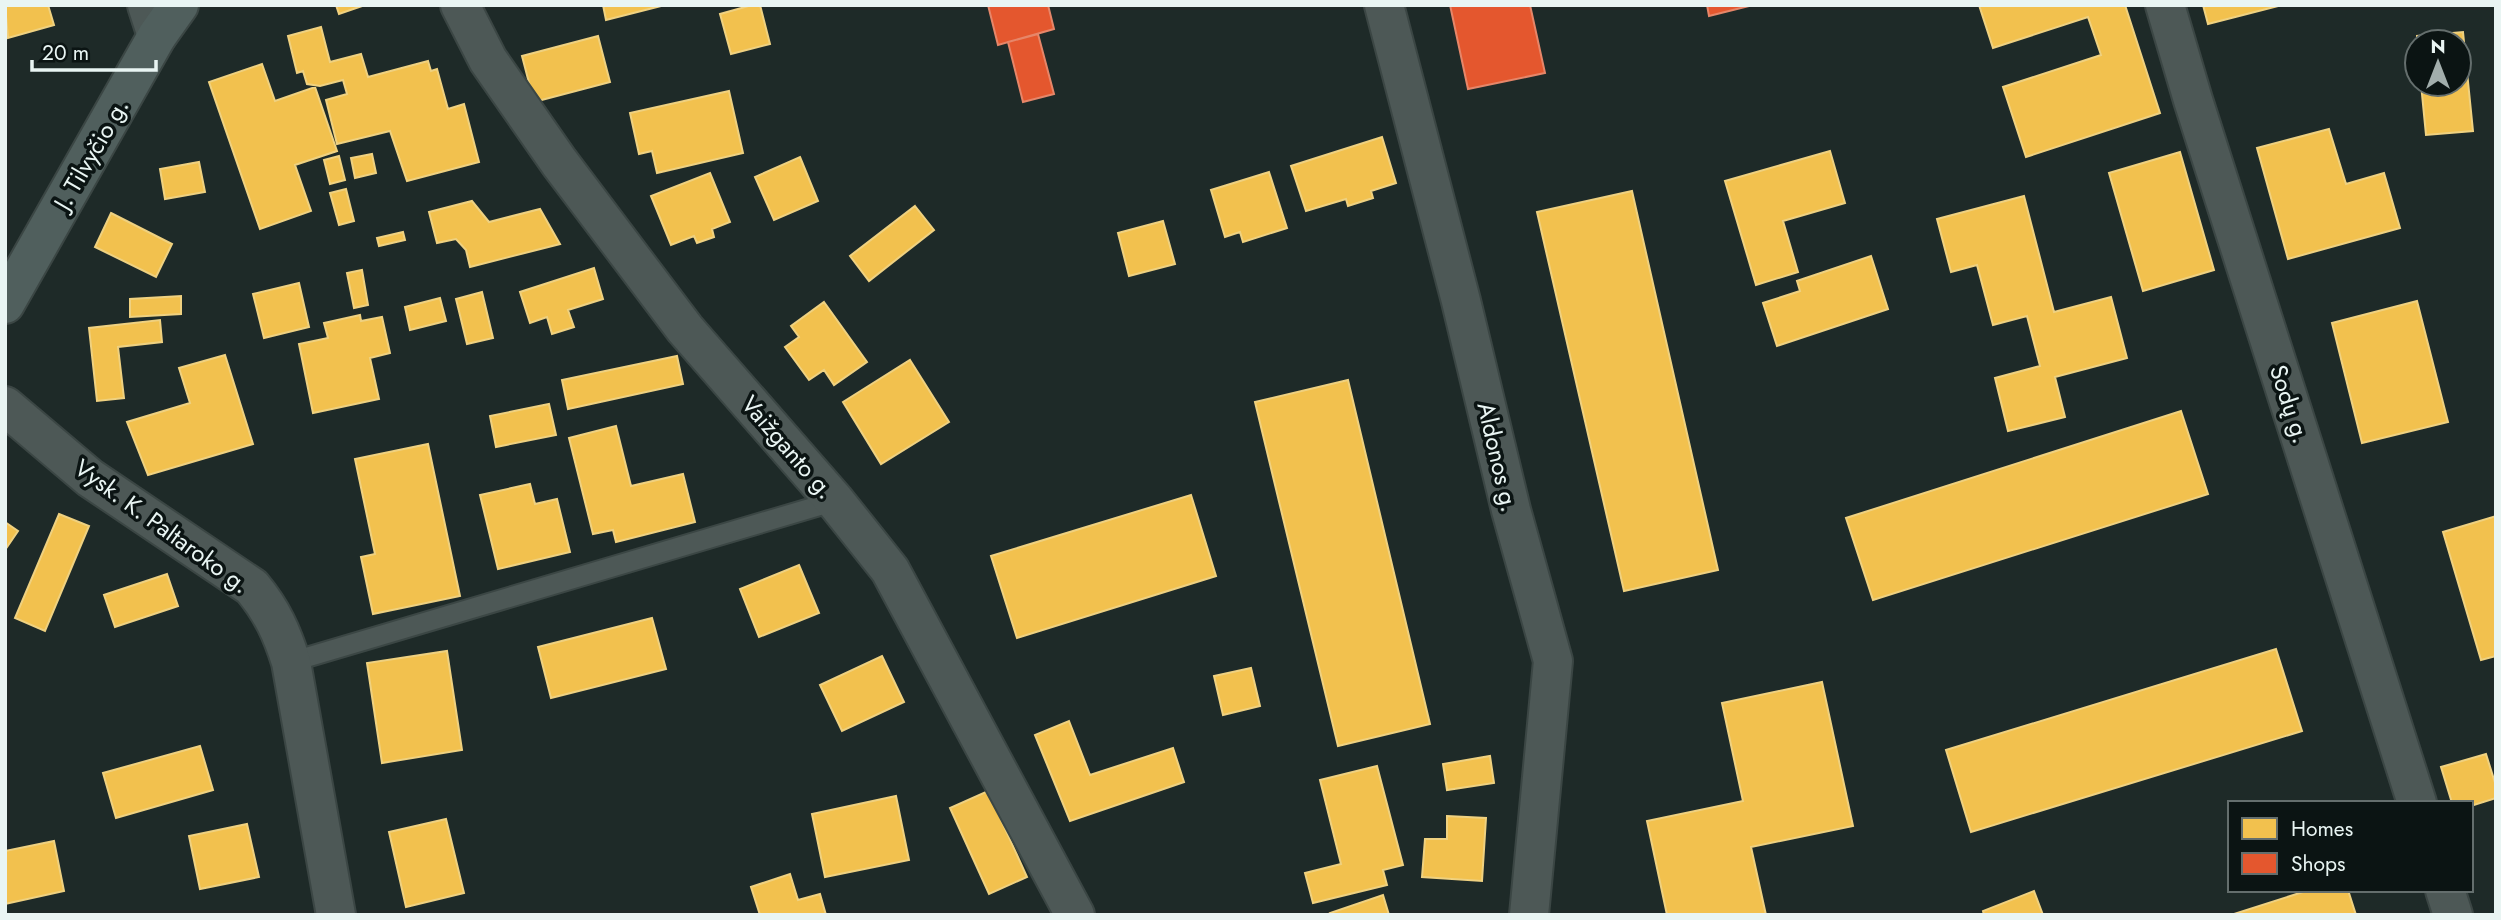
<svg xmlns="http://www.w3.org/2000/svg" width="2501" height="920" font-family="Jost,sans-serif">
  <rect width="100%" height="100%" fill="#1e2a28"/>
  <path fill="#f2c14e" stroke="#efd180" stroke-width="2" d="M5 5H48L54 25 8 38Z
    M336 5H365L339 14Z
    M603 5H665L606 20Z
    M752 5H760L770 44 731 54 720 14Z
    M1979 5H2125L2160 113 2026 157 2003 87 2101 55 2088 17 1993 48Z
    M2203 5H2282L2208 24Z
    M321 27 330 62 361 54 368 77 428 61 431 71 437 69 448 109 464 104 479 162 407 181 390 131 337 144 326 100 347 94 343 80 320 86 307 84 303 71 297 73 288 36Z
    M2463 32 2473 131 2426 135 2421 84H2459V42H2417V36Z
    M598 36 610 82 534 102 522 56Z
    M262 64 275 101 315 87 337 151 295 165 311 211 260 229 209 82Z
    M729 91 743 153 657 173 652 151 639 154 630 113Z
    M2329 129 2346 184 2384 173 2400 228 2288 259 2257 148Z
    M1382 137 1396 183 1371 191 1373 198 1348 206 1346 199 1306 211 1291 166Z
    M1830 151 1845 203 1783 221 1798 272 1756 285 1725 181Z
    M2180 152 2214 270 2143 291 2109 173Z
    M372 154 376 173 355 178 351 158Z
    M339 156 345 180 330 184 324 160Z
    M800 157 818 201 774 220 755 177Z
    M199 162 205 192 165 199 160 169Z
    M1269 172 1287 228 1243 242 1240 232 1225 237 1211 190Z
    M710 173 730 222 712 229 714 237 697 243 694 236 671 245 651 196Z
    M346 189 354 221 339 225 330 193Z
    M1632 191 1718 570 1624 591 1537 212Z
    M2024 196 2054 312 2111 297 2127 358 2055 377 2065 417 2008 431 1995 378 2040 366 2027 316 1993 325 1977 265 1951 272 1937 219Z
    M472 201 489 222 540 209 560 244 470 267 466 250 456 239 437 243 429 212Z
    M915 206 934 230 869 281 850 256Z
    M111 213 172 244 156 277 95 247Z
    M1163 221 1175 264 1129 276 1118 233Z
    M403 232 405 240 379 246 377 238Z
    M1871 256 1888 309 1777 346 1763 303 1800 291 1797 281Z
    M594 268 603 299 568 310 574 327 552 334 547 317 530 323 520 292Z
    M362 270 368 305 354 308 347 273Z
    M299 283 309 327 264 338 253 294Z
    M482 292 493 338 467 344 456 299Z
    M181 296V314L130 317V299Z
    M440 298 446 321 410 330 405 307Z
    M2417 301 2448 422 2362 443 2332 323Z
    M824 302 867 362 834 385 824 370 809 380 785 347 799 337 791 326Z
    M360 315 361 321 382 317 390 353 370 358 379 399 313 413 299 344 328 338 324 323Z
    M160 320 162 342 118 347 124 398 97 401 89 328Z
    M225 355 253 444 148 475 127 422 190 403 179 368Z
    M677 356 683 384 568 409 562 380Z
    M910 360 949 422 881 464 843 402Z
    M1348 380 1430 724 1338 746 1255 402Z
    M549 404 556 435 496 447 490 416Z
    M2181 411 2208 494 1873 600 1846 518Z
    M616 426 631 486 683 474 695 522 616 542 613 530 593 534 569 438Z
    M428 444 460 596 373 614 361 557 375 554 355 459Z
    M530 484 535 504 557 499 570 552 498 569 480 495Z
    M1191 495 1216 576 1017 638 991 556Z
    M59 514 89 526 45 631 15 618Z
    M2496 516V656L2481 660 2443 532Z
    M5 522 18 531 5 550Z
    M799 565 819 613 759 637 740 589Z
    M167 574 178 606 115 627 104 595Z
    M652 618 666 669 551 698 538 647Z
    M2276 649 2302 731 1971 832 1946 750Z
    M447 651 462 750 382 763 367 663Z
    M882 656 904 702 842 731 820 685Z
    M1251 668 1260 706 1223 715 1214 676Z
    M1822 682 1853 826 1751 847 1766 915H1667L1647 821 1743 801 1722 703Z
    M1069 721 1090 775 1173 748 1184 782 1070 821 1035 735Z
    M200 746 213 790 116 818 103 773Z
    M2486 754 2496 786V798L2471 806V803H2452L2441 767Z
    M1490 756 1494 783 1447 790 1443 764Z
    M1377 766 1403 865 1383 870 1387 885 1313 903 1305 873 1341 864 1320 780Z
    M988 791 1027 877 989 894 950 808Z
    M896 796 909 860 825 877 812 814Z
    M1447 816 1486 818 1482 881 1422 877 1425 839H1447Z
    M446 819 464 893 406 907 389 832Z
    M247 824 259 877 200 889 189 836Z
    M54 841 64 891 5 904V851Z
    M790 874 798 900 820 894 826 915H760L751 887Z
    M2309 890H2348L2356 915H2231Z
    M2034 891 2043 915H1984L1983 911Z
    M1383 895 1389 915H1331L1330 913Z"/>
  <path fill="#e4572e" stroke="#e68669" stroke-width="2" d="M988 5H1048L1054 29 998 45Z
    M1450 5H1530L1545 73 1468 89Z
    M1707 5H1753L1709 16Z
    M1038 34 1054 94 1023 102 1008 42Z"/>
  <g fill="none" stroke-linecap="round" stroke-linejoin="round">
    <g stroke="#3b4644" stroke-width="23">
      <path id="lane" d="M291 662 835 501"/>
    </g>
    <g stroke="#3b4644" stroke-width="42">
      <path id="street" d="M147 5 157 36
        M460 5 488 60 559 162 685 329 835 501 890 570 1075 915
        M1384 5 1461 301 1511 510 1553 661 1529 915
        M2165 5 2193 100 2417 803
        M5 406 90 478 252 587C272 611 282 633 291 662L336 915
        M2445 890 2453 915"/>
    </g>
    <g stroke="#3b4644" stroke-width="42">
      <path id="primary" d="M5 304 157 36 179 5"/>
    </g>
    <use href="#lane" stroke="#4d5856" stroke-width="19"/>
    <use href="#street" stroke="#4d5856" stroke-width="38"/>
    <use href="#primary" stroke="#505f5d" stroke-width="38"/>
  </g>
  <g text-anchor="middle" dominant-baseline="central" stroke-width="7" stroke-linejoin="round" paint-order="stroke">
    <g font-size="24" fill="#e9f5f3" stroke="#0b1413">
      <text transform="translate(91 154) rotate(-60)">J. Tilvyčio g.</text>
      <text transform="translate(2290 404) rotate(72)">Sodų g.</text>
      <text transform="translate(788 447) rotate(49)">Vaižganto g.</text>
      <text transform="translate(1498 457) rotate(77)">Aldonos g.</text>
      <text transform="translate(162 526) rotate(36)">Vysk. K. Paltaroko g.</text>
    </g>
  </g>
  <rect width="2501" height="920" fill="none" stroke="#e9f5f3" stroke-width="14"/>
  <rect x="2228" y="801" width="245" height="91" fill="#0b1413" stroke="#646e6d" stroke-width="2"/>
  <rect x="2242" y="818" width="35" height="21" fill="#f2c14e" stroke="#646e6d" stroke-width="2"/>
  <text x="2291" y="836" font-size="21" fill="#e9f5f3">Homes</text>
  <rect x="2242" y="853" width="35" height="21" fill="#e4572e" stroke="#646e6d" stroke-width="2"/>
  <text x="2291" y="871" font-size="21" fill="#e9f5f3">Shops</text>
  <g transform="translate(2438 63)"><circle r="33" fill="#0b1413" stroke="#646e6d" stroke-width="2"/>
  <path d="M0-5L12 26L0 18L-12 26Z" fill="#a2aeac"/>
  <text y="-10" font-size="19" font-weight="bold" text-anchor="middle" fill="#e9f5f3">N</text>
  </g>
  <path d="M32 60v10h124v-10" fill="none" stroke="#e9f5f3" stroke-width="3.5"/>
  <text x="42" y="60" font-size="21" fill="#e9f5f3" stroke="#0b1413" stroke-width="5" paint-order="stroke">20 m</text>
</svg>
